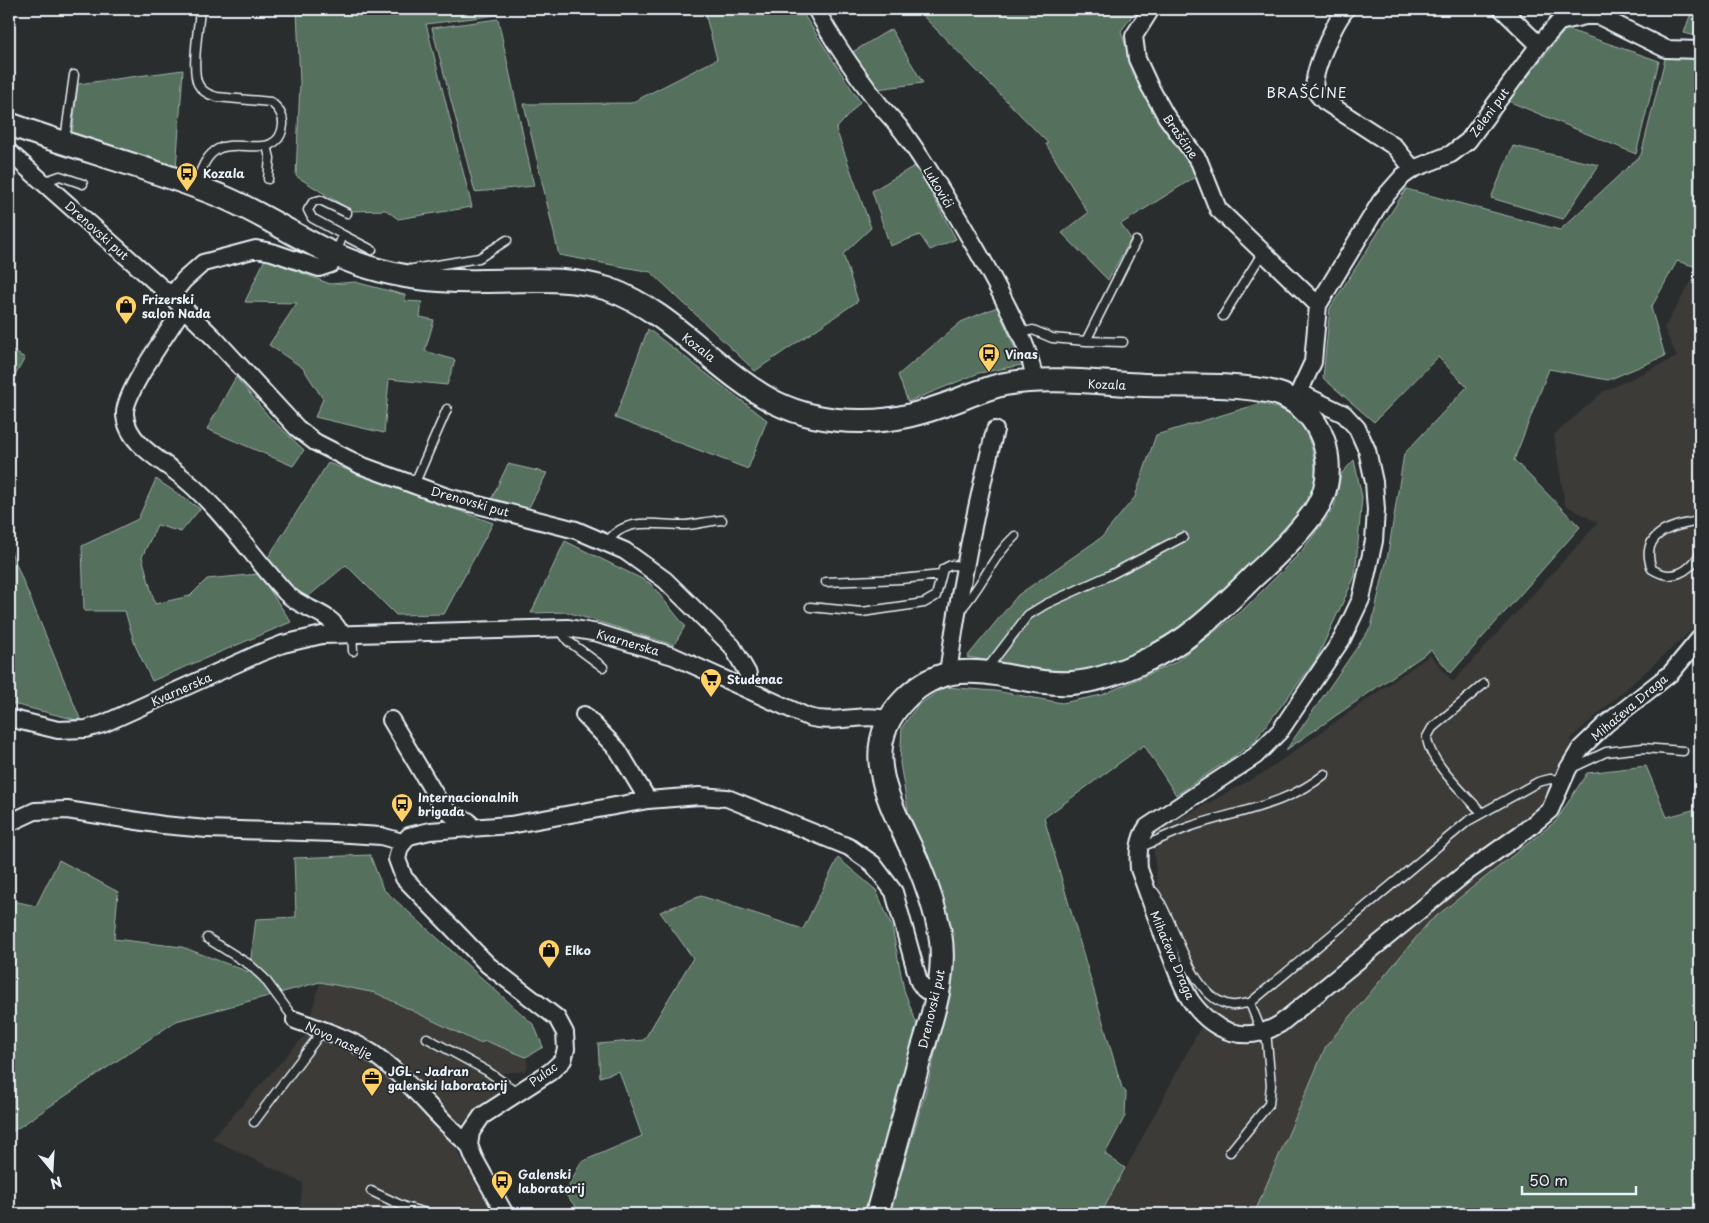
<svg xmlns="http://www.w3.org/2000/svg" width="1709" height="1223" font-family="'Playpen Sans',sans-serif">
  <rect width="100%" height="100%" fill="#2a2d2e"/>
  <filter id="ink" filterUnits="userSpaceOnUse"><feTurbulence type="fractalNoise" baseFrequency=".02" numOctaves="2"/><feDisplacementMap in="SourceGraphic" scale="10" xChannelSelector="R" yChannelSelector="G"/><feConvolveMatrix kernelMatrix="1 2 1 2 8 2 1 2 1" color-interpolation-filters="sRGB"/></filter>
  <g filter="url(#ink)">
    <path fill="#3d3a38" d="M1692 280 1700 284V614L1690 632 1570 739 1582 760 1555 819 1429 922 1326 1046 1254 1214H1102L1209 1011 1157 884 1152 834 1265 772 1430 655 1453 682 1598 523 1565 505 1554 435 1603 392 1677 357 1664 328Z
      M320 982 376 993 478 1043 486 1041 526 1057 528 1066 525 1071 503 1073 496 1083 502 1089V1092L467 1121 460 1124 455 1147 490 1208 488 1214H359L340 1210 337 1214H299L303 1183 212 1139 306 1034Z"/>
    <path fill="#556f5d" stroke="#9eb0aa" d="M297 9H496L497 15 426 24 472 207 398 219 386 210 352 211 296 176 300 83Z
      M704 9H800L860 102 836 129 871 228 843 254 858 301 755 371 651 272 559 255 524 104 631 103 717 59Z
      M923 9H1137L1121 31 1139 87 1198 175 1121 224 1131 239 1108 280 1062 233 1088 213 1046 144 1048 143 921 14Z
      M1680 9H1700V37L1684 33 1691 13Z
      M498 19 534 186 475 192 432 28Z
      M891 29 923 83 877 89 851 53Z
      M1566 29 1659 61 1636 154 1508 101Z
      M1666 55H1700V268L1677 261 1651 308 1665 356 1608 380 1549 369 1514 460 1580 527 1451 673 1431 650 1286 750 1371 627 1388 554 1404 454 1467 387 1438 357 1374 422 1323 378 1330 308 1406 189 1560 230 1641 155Z
      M183 70 176 170 72 136 78 84Z
      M1513 146 1599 165 1563 219 1491 198Z
      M916 165 956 239 930 250 920 235 890 246 872 191Z
      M265 259 330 284 355 282 405 295V301L422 302 420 317 434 320 425 351 455 360 447 385 389 379 384 433 315 417 323 399 303 368 269 345 297 303 245 302Z
      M997 307 1022 365 979 373 908 402 898 375 961 322Z
      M648 329 767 420 748 469 615 418Z
      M9 349 25 358 9 386Z
      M236 377 269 417 304 450 293 466 207 429Z
      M1262 403C1271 407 1289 411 1296 418 1310 431 1319 469 1314 486 1303 527 1207 608 1171 635 1159 643 1120 662 1106 666 1061 678 1012 664 967 657L1018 595 1102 537 1135 497 1156 435Z
      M1354 460 1362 497 1355 576 1316 660 1252 744 1176 795 1144 745 1044 818 1122 1088 1126 1092 1125 1116 1105 1154 1125 1168 1101 1214H889L925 1094 950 993 952 959 943 897 909 817 900 763 902 727 918 705 945 687 995 691 1062 703 1102 695 1174 663 1244 609 1301 552 1334 508 1341 474Z
      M328 463 493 523 444 614 396 615 346 565 303 601 267 559Z
      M508 464 547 473 527 511 490 502Z
      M156 479 200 509 181 532 157 525 142 557 155 604 190 596 207 579 259 574 291 622 152 681 135 645 125 611H84L82 546 138 519Z
      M565 541 650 583 685 626 674 645 567 612 531 613Z
      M9 547 81 721 9 703Z
      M1646 766 1667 817 1700 808V1214H1254L1326 1046 1429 922 1556 821 1587 773Z
      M370 855 383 889 534 1025 543 1047 526 1057 486 1041 479 1043 376 993 320 982 176 1021 9 1134V900L36 906 59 860 118 892 114 939 182 947 249 972 256 919 296 917 294 858Z
      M838 858 876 890 892 927 904 990 917 1025 906 1074 865 1214H667L664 1207 618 1214H582L565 1194 581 1162 642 1136 619 1071 600 1077 598 1044 644 1040 693 958 660 912 701 896 803 929Z"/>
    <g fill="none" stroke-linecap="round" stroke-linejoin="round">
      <g stroke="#e8f1f8" stroke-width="11">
        <path id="service" d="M65 140 74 75
          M267 146 270 158 268 179
          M43 182 60 176 83 184
          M195 184C201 171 205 156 218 149 238 138 279 161 283 125 284 116 278 108 271 102L217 97C209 95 202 92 198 84 191 69 199 26 200 9
          M343 235 312 218 308 210 313 202 320 200 347 213
          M336 253 343 235 372 250
          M413 269 479 258 507 240
          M1223 316 1263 252
          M1020 333 1033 330 1052 338 1086 341 1136 241
          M1086 341 1123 342
          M414 485 447 409
          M1700 521C1673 525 1638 533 1652 569 1672 582 1689 572 1700 554
          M607 543C624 515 658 526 686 525 698 524 710 521 722 520
          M826 582 901 579 941 575
          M810 607 862 612 924 603 936 596 943 569 951 565 965 566
          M961 609C982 586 992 557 1015 536
          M560 630 568 641 603 667
          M352 633 353 651
          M986 670 1028 615 1046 604 1110 575 1183 537
          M1572 768 1606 752 1643 748 1683 751
          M1482 813C1466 795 1428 761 1427 737L1432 728 1484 684
          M1139 848C1156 841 1172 833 1189 827 1236 811 1286 806 1325 774
          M1154 892C1175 920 1190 1000 1231 1005 1236 1006 1244 1003 1250 1003L1262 1033
          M207 938 250 965 264 978 295 1020
          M1250 1003 1468 821 1538 782 1550 779 1564 780
          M427 1038 487 1071 517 1092
          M254 1122 323 1030
          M1230 1152 1269 1104 1271 1085 1266 1031
          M371 1191 405 1207 430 1214"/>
      </g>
      <g stroke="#e8f1f8" stroke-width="20">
        <path id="minor" d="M816 9C833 42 856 74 879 104 888 115 898 124 906 136 931 170 1041 348 1033 381
          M1151 9 1134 36 1137 59 1150 87 1166 116 1199 161 1218 209 1318 305 1313 362 1295 401
          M1346 9C1335 22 1311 73 1315 89 1316 94 1320 97 1324 101L1395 147 1413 169
          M1502 9 1539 45
          M9 152 171 296 215 339 297 428 315 442 360 465 447 497 576 530 625 551 665 580 732 646 748 674V689
          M171 296 184 280 203 263 256 249 272 252 319 268 331 264 336 255
          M1318 305 1381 201 1403 176 1413 169 1451 154 1468 141 1539 45 1559 22 1590 15 1601 17 1666 49 1700 50
          M183 308C170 330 124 392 125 414 126 440 155 457 173 470 218 503 249 553 286 593 302 610 332 612 340 633
          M1300 393 1344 414 1357 428 1367 450 1374 482 1376 510 1374 541 1361 599 1342 639 1280 731 1255 756 1147 827C1138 840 1138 855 1139 869 1149 896 1158 922 1168 948 1175 965 1181 986 1191 1001 1213 1032 1246 1045 1280 1024L1467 872 1526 830 1550 810 1568 769 1581 748 1606 724 1671 673 1700 638
          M948 673C959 591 975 510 995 430
          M584 715 618 750 648 800
          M9 718 58 730 86 729 103 724 260 653 283 644 322 635 568 628 598 633 673 656 808 717C835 725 863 712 889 720
          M391 720 440 803 451 814 468 821 469 829
          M9 823 35 811 67 810 163 825 207 829 334 833 381 836 402 842
          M295 1020C320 1029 349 1038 372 1053 409 1078 435 1117 469 1145
          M505 1214 474 1158 469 1145 471 1132 482 1116 550 1072 563 1060 566 1049 565 1033 557 1018 488 965 404 878 397 859 400 847 409 836 430 831 510 825 648 800 699 796 727 798 849 847 873 864 894 892 919 982 924 989 937 998"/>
      </g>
      <g stroke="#e8f1f8" stroke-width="26">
        <path id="secondary" d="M9 124C79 150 153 168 223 197 273 218 318 253 371 268 407 279 445 282 483 281 524 281 569 276 608 289 673 312 715 371 774 402 800 415 831 421 860 421 894 422 926 412 958 400 973 394 989 387 1005 384 1046 376 1101 383 1144 385 1180 386 1249 383 1282 395 1288 398 1298 404 1303 409 1331 435 1336 481 1314 512 1297 536 1275 557 1254 576 1236 594 1218 612 1198 628 1168 653 1112 680 1072 683 1012 687 957 646 905 699 854 750 894 809 917 861 927 885 935 908 940 933 948 979 929 1025 917 1068 904 1117 890 1166 877 1214"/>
      </g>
      <use href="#service" stroke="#2a2d2e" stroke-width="8"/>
      <use href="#minor" stroke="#2a2d2e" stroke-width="16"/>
      <use href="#secondary" stroke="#2a2d2e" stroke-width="22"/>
    </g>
  </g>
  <defs>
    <g id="bus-pin" transform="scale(1.125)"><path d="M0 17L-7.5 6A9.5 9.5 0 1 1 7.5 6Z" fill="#ffd166" stroke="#2a2d2e"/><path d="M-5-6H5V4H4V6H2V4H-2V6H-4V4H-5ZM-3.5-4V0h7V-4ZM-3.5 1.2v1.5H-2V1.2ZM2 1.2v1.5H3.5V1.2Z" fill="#111"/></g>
    <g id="shop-pin" transform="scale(1.125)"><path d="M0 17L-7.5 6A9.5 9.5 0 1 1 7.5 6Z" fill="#ffd166" stroke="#2a2d2e"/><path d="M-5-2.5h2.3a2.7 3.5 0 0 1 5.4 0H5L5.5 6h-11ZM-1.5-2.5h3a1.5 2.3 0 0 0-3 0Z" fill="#111"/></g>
    <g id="supermarket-pin" transform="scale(1.125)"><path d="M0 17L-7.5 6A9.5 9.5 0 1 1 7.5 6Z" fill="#ffd166" stroke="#2a2d2e"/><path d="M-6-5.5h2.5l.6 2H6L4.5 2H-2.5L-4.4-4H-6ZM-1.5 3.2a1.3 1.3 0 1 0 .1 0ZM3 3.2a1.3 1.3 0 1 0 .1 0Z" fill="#111"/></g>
    <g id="office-pin" transform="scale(1.125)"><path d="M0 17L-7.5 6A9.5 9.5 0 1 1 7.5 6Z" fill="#ffd166" stroke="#2a2d2e"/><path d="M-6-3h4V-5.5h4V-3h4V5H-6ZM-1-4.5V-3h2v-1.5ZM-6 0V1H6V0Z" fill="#111"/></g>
  </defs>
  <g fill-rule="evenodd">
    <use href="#bus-pin" x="187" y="173"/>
    <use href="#shop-pin" x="126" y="306"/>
    <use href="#bus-pin" x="989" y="354"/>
    <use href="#supermarket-pin" x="711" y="679"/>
    <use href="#bus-pin" x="402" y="804"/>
    <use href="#shop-pin" x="549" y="950"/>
    <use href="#office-pin" x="372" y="1078"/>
    <use href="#bus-pin" x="502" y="1181"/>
  </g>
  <g text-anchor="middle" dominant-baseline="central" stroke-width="4" stroke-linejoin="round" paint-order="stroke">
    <g font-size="12" fill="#e8f1f8" stroke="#2a2d2e">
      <text transform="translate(1489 112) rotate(-54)">Zeleni put</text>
      <text transform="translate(1181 136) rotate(55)">Brašćine</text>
      <text transform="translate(939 187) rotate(59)">Lukovići</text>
      <text transform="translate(97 230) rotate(42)">Drenovski put</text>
      <text transform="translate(699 347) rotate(38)">Kozala</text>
      <text transform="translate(1107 384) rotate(2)">Kozala</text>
      <text transform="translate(470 501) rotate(16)">Drenovski put</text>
      <text transform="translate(628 642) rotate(16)">Kvarnerska</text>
      <text transform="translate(181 689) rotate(-24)">Kvarnerska</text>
      <text transform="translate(1629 707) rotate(-40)">Mihačeva Draga</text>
      <text transform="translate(1173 955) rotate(67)">Mihačeva Draga</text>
      <text transform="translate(931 1009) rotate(-77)">Drenovski put</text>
      <text transform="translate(339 1040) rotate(25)">Novo naselje</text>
      <text transform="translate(543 1074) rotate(-36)">Pulac</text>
    </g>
    <g font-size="12" font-weight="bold" fill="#e8f1f8" stroke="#2a2d2e" text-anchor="start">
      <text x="203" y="173">Kozala</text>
      <text x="142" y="299">Frizerski<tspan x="142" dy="14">salon Nada</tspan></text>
      <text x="1005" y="354">Vinas</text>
      <text x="727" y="679">Studenac</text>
      <text x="418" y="797">Internacionalnih<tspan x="418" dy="14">brigada</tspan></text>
      <text x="565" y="950">Elko</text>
      <text x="388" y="1071">JGL - Jadran<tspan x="388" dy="14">galenski laboratorij</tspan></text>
      <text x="518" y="1174">Galenski<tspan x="518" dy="14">laboratorij</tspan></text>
    </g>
    <g font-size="14" letter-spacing="1" fill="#e8f1f8" stroke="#2a2d2e">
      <text x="1307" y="92">BRAŠĆINE</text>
    </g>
  </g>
  <rect width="1709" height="1223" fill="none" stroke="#2a2d2e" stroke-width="30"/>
  <rect x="15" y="15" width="1679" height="1193" fill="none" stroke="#e8f1f8" stroke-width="2" filter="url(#ink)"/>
  <g transform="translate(52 1170) rotate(162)" stroke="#2a2d2e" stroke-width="4" paint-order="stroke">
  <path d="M0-4L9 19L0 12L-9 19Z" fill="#e8f1f8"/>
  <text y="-8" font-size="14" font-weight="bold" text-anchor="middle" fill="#e8f1f8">N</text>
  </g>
  <path d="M1522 1186v8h114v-8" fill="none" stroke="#e8f1f8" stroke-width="2.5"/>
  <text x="1529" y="1186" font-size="15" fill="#e8f1f8" stroke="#2a2d2e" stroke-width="4" paint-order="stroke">50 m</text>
</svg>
